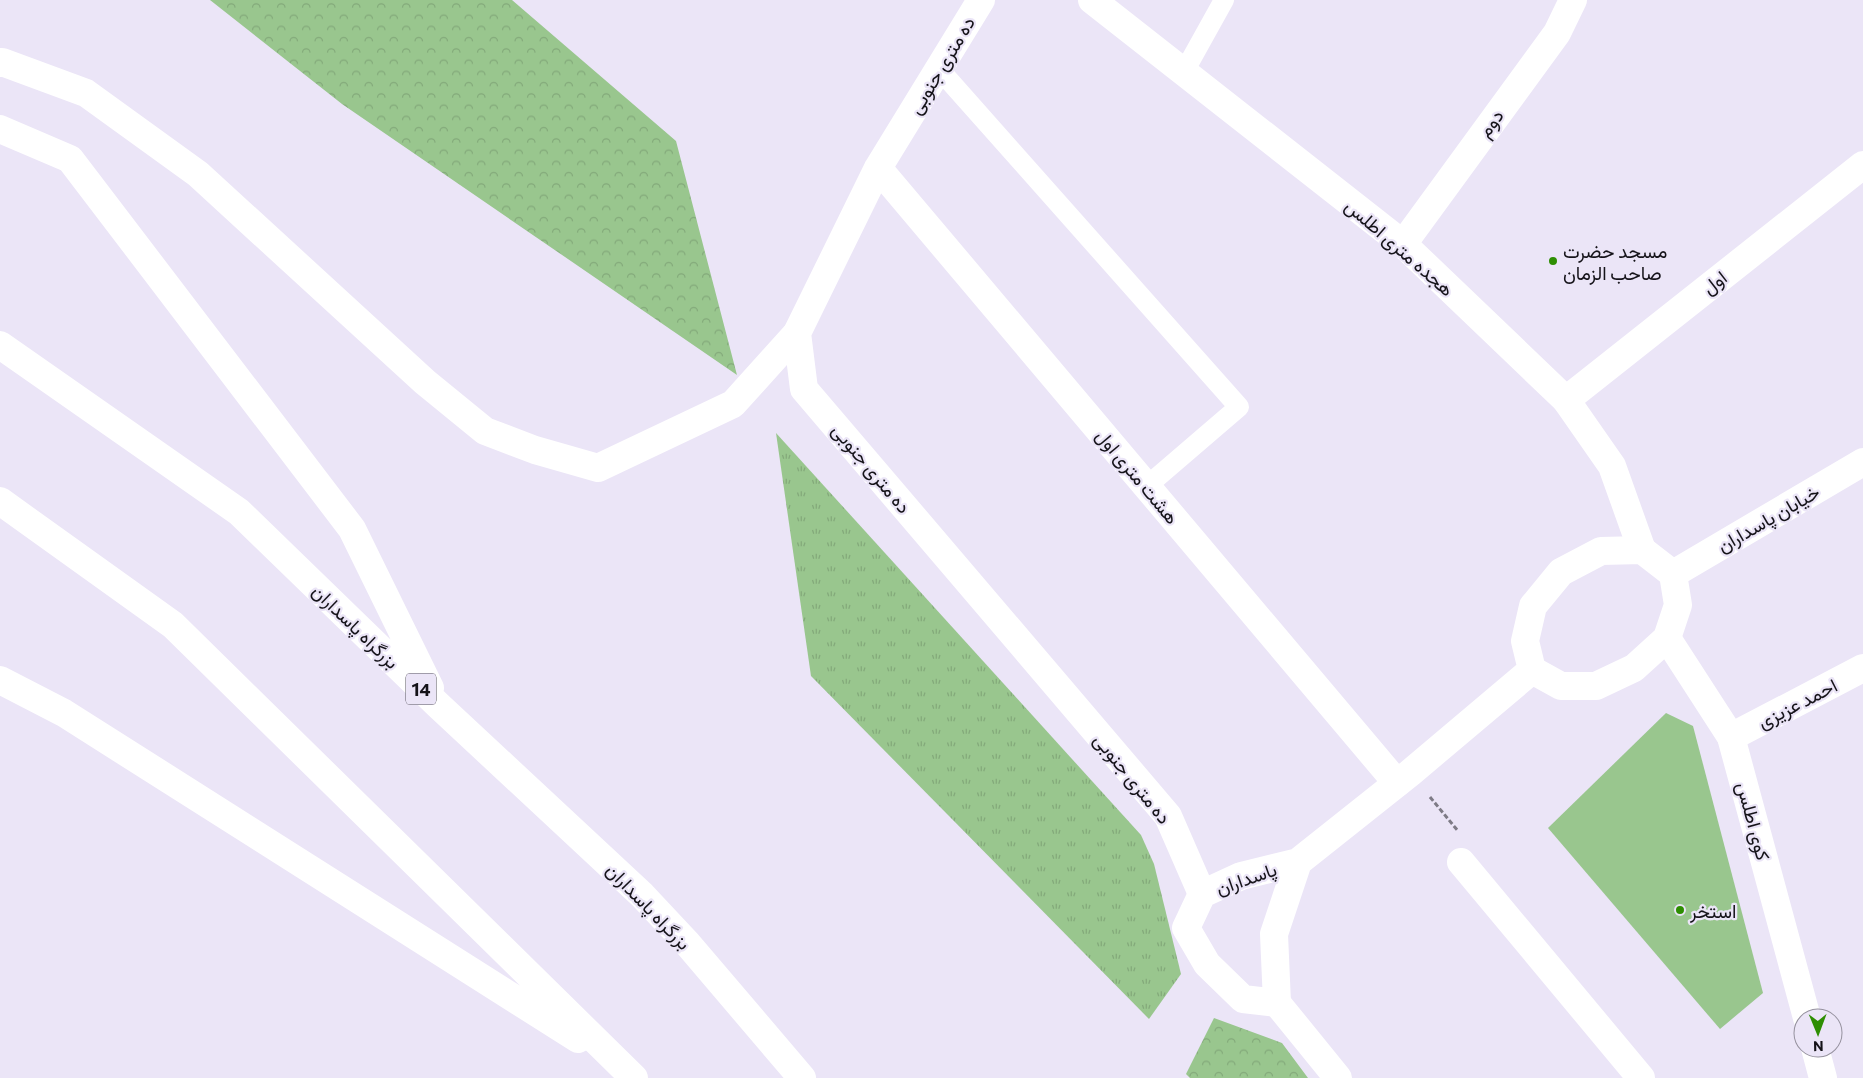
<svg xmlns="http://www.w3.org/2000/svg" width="1863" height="1078" font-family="Commissioner,Vazirmatn,sans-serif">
  <defs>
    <pattern id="forest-crowns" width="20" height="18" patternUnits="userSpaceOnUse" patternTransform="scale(1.25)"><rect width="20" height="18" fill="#99c68e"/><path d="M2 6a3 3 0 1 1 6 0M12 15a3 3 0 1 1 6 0" fill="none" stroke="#83a97a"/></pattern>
    <pattern id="park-tufts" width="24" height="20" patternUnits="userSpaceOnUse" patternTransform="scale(1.25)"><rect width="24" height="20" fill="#99c68e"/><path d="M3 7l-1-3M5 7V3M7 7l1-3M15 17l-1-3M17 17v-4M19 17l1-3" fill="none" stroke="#83a97a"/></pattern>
  </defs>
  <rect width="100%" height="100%" fill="#ebe5f7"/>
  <path fill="url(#forest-crowns)" d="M210 0H512L676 141 737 375 342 104Z
    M1214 1018 1282 1043 1308 1078H1190L1186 1074Z"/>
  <path fill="url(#park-tufts)" d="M776 433 1141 835 1154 864 1181 974 1149 1019 811 676Z"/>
  <path fill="#99c68e" d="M1666 713 1693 726 1763 993 1720 1029 1548 828Z"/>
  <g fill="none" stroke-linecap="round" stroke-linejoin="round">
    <path stroke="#7e7b86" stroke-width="3" stroke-dasharray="5 2.5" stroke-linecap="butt" d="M1430 797 1458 831"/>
    <path stroke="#fff" stroke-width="20" d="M939 69 1239 407 1147 486
      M1184 72 1224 0"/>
    <path stroke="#fff" stroke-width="28" d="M981 0 878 168 797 333 804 389 1168 816 1202 894
      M878 168 1397 783
      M1403 244 1557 33 1573 0
      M1566 400 1863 165
      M1731 737 1863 668
      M1461 862 1641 1078"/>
    <path stroke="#fff" stroke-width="28" d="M1092 0 1403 244 1566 400 1612 466 1642 550
      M1667 638 1731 737 1807 1018
      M1815 1048 1823 1078"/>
    <path stroke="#fff" stroke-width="28" d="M1277 1003 1338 1078"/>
    <path stroke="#fff" stroke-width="28" d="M1642 550 1673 574 1678 605 1667 638 1634 668 1596 686H1561L1532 670 1525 641 1533 606 1561 572 1601 551Z
      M1673 574 1863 462
      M1298 862 1274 934 1277 1003 1243 999 1207 964 1186 928 1202 894 1241 876Z
      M1298 862 1410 773 1532 670"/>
    <path stroke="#fff" stroke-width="28" d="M0 63 2 62 86 93 198 174 425 382 485 431 535 450 598 468 733 404 797 333
      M0 129 70 159 352 529 430 688
      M0 345 239 512 438 705 642 895 687 943 802 1078
      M0 501 173 625 634 1078
      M0 680 64 713 578 1039"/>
  </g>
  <g fill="#2e8e03" stroke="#ebe5f7" stroke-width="2">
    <circle cx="1553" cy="261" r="5"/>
    <circle cx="1680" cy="910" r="5"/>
  </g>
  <g text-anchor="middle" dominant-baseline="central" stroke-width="4.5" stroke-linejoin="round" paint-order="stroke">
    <rect fill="#ebe5f7" stroke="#55525c" stroke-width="1" x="406" y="673.5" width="30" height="31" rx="4"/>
    <g font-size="18" font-weight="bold" fill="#151319">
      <text x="421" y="689">14</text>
    </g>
    <g font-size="19" fill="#151319" stroke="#ebe5f7">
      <text transform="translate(941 65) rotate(-59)">ده متری جنوبی</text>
      <text transform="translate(1490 123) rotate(-54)">دوم</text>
      <text transform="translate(1400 247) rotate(41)">هجده متری اطلس</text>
      <text transform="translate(1714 282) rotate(-38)">اول</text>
      <text transform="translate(872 468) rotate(50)">ده متری جنوبی</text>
      <text transform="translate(1138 476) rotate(50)">هشت متری اول</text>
      <text transform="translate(1768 518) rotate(-30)">خیابان پاسداران</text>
      <text transform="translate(356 626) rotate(44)">بزرگراه پاسداران</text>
      <text transform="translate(1797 703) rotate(-27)">احمد عزیزی</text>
      <text transform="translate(1133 778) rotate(51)">ده متری جنوبی</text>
      <text transform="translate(1754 821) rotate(75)">کوی اطلس</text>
      <text transform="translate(1246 878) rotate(-19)">پاسداران</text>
      <text transform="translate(649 906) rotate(46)">بزرگراه پاسداران</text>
    </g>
    <g font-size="19" fill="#151319" stroke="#ebe5f7" text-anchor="start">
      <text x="1563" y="250">مسجد حضرت<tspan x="1563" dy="22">صاحب الزمان</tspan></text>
      <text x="1690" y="910">استخر</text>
    </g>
  </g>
  <g transform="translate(1818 1033) rotate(179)"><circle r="24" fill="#ebe5f7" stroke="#95919e"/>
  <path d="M0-4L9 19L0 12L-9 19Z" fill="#2e8e03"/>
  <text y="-8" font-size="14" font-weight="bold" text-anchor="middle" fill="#151319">N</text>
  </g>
</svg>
